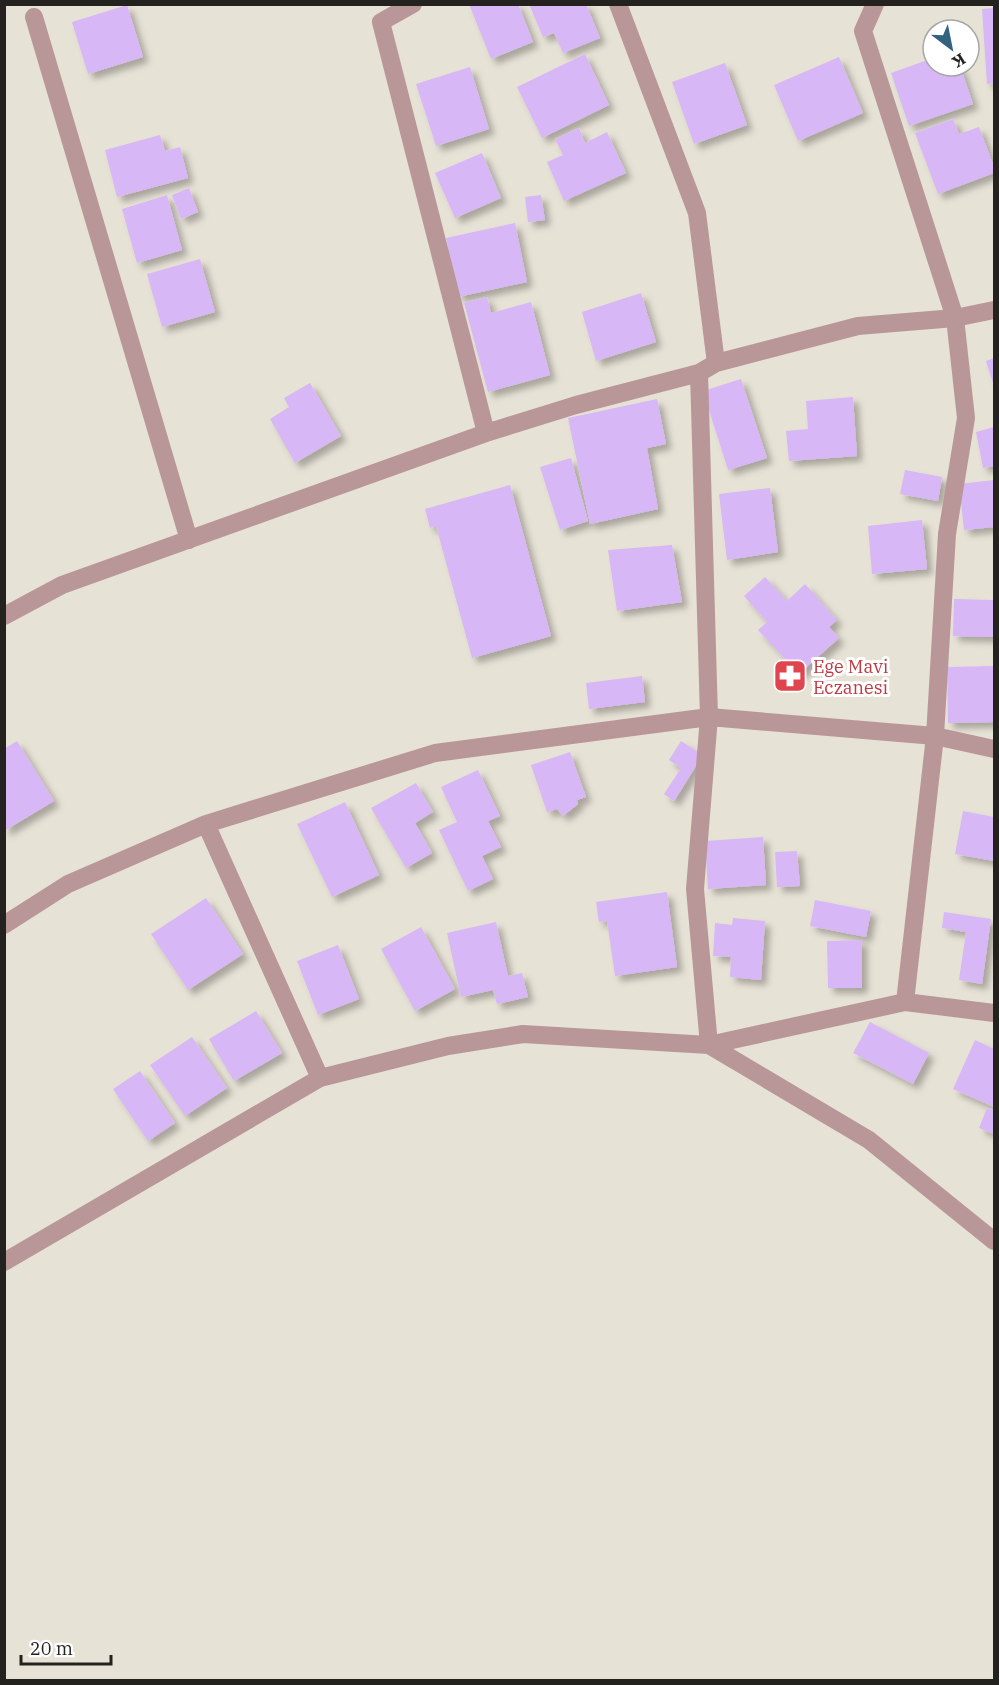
<svg xmlns="http://www.w3.org/2000/svg" width="999" height="1685" font-family="'IBM Plex Serif',serif">
  <defs>
    <filter id="shadow"><feDropShadow dx="5.5" dy="5.5" stdDeviation="3" flood-color="#0004"/></filter>
  </defs>
  <rect width="100%" height="100%" fill="#e7e2d6"/>
  <path fill="#d7b7f5" filter="url(#shadow)" d="M469 4H518L533 42 491 59Z
    M529 4H586L600 38 563 53 554 33 543 37Z
    M127 5 143 57 88 74 72 22Z
    M994 8V83L987 84 982 9Z
    M585 54 609 105 542 138 517 87Z
    M839 57 863 113 798 141 774 85Z
    M933 58V66H960L973 104 909 126 891 73Z
    M725 63 747 125 694 144 672 82Z
    M470 67 489 129 436 146 416 84Z
    M953 119 959 134 979 127 994 167V173L938 194 915 133Z
    M579 128 585 143 607 132 626 173 564 201 547 162 563 155 555 139Z
    M160 135 165 151 180 147 188 178 117 197 105 150Z
    M482 153 501 198 455 218 435 173Z
    M189 188 198 212 181 219 172 195Z
    M167 195 182 250 137 263 122 209Z
    M541 195 545 220 528 222 525 197Z
    M515 223 527 282 458 297 446 238Z
    M200 259 215 312 162 327 147 274Z
    M641 293 656 342 596 361 582 312Z
    M487 297 491 313 531 302 550 375 488 392 464 303Z
    M994 358V386L986 361Z
    M741 379 767 458 728 470 703 391Z
    M310 383 341 436 295 463 270 419 289 407 284 398Z
    M853 397 857 456 789 461 786 431 808 429 806 401Z
    M657 399 666 444 647 448 658 509 590 524 568 418Z
    M994 427V466L983 468 976 432Z
    M571 458 588 521 560 530 540 467Z
    M905 470 942 477 938 501 900 494Z
    M994 480V527L964 530 959 484Z
    M510 485 551 636 472 658 436 526 430 528 425 509Z
    M770 488 778 552 727 560 719 494Z
    M922 520 927 569 872 574 868 526Z
    M672 545 682 602 617 611 608 550Z
    M765 577 787 601 805 584 837 620 829 627 839 638 799 674 758 630 767 622 744 596Z
    M954 599 994 600V637L953 636Z
    M994 666V722L948 723 947 667Z
    M642 676 645 702 589 709 586 683Z
    M17 741 54 801 4 831V749Z
    M681 741 703 755 674 801 664 794 681 768 669 760Z
    M570 752 586 797 577 800 578 804 563 816 557 809 547 812 531 765Z
    M478 770 500 816 488 821 501 847 482 856 493 879 468 891 439 830 457 822 441 787Z
    M416 783 433 812 415 823 432 853 406 868 371 808Z
    M345 802 379 875 332 897 297 824Z
    M963 811 994 817V861L955 854Z
    M763 837 766 885 708 889 705 841Z
    M797 851 800 886 777 887 775 852Z
    M667 892 677 967 615 976 607 921 599 922 596 902Z
    M206 898 243 954 188 990 151 934Z
    M815 900 871 911 866 937 810 926Z
    M944 912 991 919 982 984 959 980 966 932 942 928Z
    M733 918 765 921 761 980 730 977 731 957 713 956 715 923 732 925Z
    M496 922 508 976 522 973 528 997 497 1004 493 990 461 997 447 933Z
    M421 927 455 989 415 1011 381 949Z
    M862 940V988H828L827 941Z
    M338 945 359 999 318 1015 297 961Z
    M256 1011 282 1053 234 1081 209 1039Z
    M870 1022 929 1053 913 1084 853 1053Z
    M192 1037 227 1088 185 1116 150 1065Z
    M975 1040 994 1049V1107L953 1089Z
    M140 1071 175 1123 148 1141 113 1089Z
    M987 1108 994 1111V1134L979 1128Z"/>
  <g fill="none" stroke-linecap="round" stroke-linejoin="round">
    <path stroke="#b99798" stroke-width="18" d="M413 4 381 22 486 433
      M618 4 697 213 716 363
      M875 4 863 31 955 318 966 418 947 534 935 736 905 1002
      M34 17 189 540
      M699 373 709 717 695 889 709 1045 869 1140 994 1241
      M4 616 62 585 486 433 576 405 699 373 716 363 858 326 955 318 994 310
      M206 824 320 1078
      M4 925 68 884 206 824 435 753 709 717 935 736 994 749
      M4 1262 320 1078 448 1046 523 1034 709 1045 905 1002 994 1013"/>
  </g>
  <defs>
    <g id="pharmacy-square" transform="scale(1.725)"><rect x="-9" y="-9" width="18" height="18" rx="4" fill="#e0444e" stroke="#fff"/><path d="M-2-6h4v4h4v4h-4v4h-4v-4h-4v-4h4Z" fill="#fff"/></g>
  </defs>
  <g fill-rule="evenodd">
    <use href="#pharmacy-square" x="790" y="676"/>
  </g>
  <g text-anchor="middle" dominant-baseline="central" stroke-width="6" stroke-linejoin="round" paint-order="stroke">
    <g font-size="18" fill="#be3a42" stroke="#fff" text-anchor="start">
      <text x="813" y="666">Ege Mavi<tspan x="813" dy="21">Eczanesi</tspan></text>
    </g>
  </g>
  <rect width="999" height="1685" fill="none" stroke="#24221e" stroke-width="12"/>
  <g transform="translate(951 48) rotate(148)"><circle r="28" fill="#ffffff" stroke="#a7a7a5" stroke-width="1.5"/>
  <path d="M0-4.5L10 22L0 15L-10 22Z" fill="#316280"/>
  <text y="-9" font-size="16" font-weight="bold" text-anchor="middle" fill="#24221e">K</text>
  </g>
  <path d="M21 1655v9h90v-9" fill="none" stroke="#24221e" stroke-width="3"/>
  <text x="30" y="1655" font-size="18" fill="#24221e" stroke="#ffffff" stroke-width="4.5" paint-order="stroke">20 m</text>
</svg>
